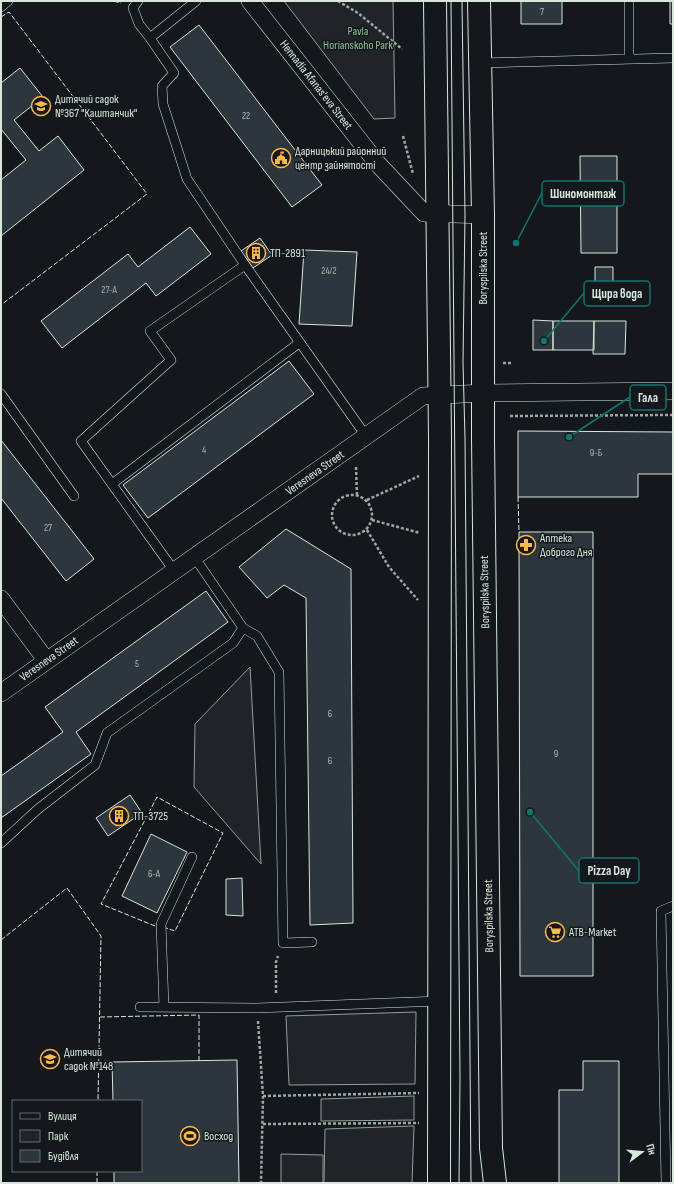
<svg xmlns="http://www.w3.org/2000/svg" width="674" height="1184" font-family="'Sofia Sans Condensed',sans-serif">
  <rect width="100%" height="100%" fill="#14181c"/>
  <path fill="#202428" stroke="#939e99" d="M284 1H393L395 118 374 119Z
    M250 667 261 864 194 787 195 724Z
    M416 1012 415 1084 289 1085 286 1016Z
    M414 1096V1120L321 1121V1099Z
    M414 1126 412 1183H324L325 1129Z
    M281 1154 323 1155V1183H281Z"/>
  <path fill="#2c363c" stroke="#d8e6dc" d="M521 1H562V24H521Z
    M670 1H673V24H670Z
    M199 25 322 185 292 207 170 47Z
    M20 68 43 97 14 120 39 151 58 136 84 170 1 236V180L26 160 1 129V83Z
    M580 156H617V253H581Z
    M190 227 211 254 156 296 146 283 62 348 41 321 128 254 138 267Z
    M260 238 272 255 253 268 241 251Z
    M304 250 357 252 352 326 299 324Z
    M595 267H613V302H595Z
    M533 320 553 321V350H533Z
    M553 321H594V350H553Z
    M594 321H626L625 354H593Z
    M289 361 314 394 148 518 123 485Z
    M518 431 673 432V474H638V497H518Z
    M1 440 94 559 66 581 1 498Z
    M286 529 351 569 353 923 310 925 306 598 284 585 267 598 239 567Z
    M519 532H593V976H520Z
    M206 591 228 622 76 732 91 754 1 818V776L63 732 45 707Z
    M130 795 142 813 108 836 96 818Z
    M151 834 187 852 157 913 122 896Z
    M242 878 243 916 226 915V879Z
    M237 1060 239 1183H114V1171H141V1101H113L112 1062Z
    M583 1061H619V1183H559V1090H583Z"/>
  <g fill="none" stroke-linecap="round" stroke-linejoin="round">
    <g stroke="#d8e6dc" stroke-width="10">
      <path id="lane" d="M138 1 133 8 139 24 150 38
        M196 1 150 38 174 73 162 86 163 104 187 179 245 265
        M629 1V59
        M1 7 8 1
        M480 63 673 58
        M1 394 74 496
        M112 484 299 343
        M195 558 243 628 257 636 279 672 283 943 312 942
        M175 572 81 441 171 360 150 331 245 265 366 436
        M1 843 38 809 95 765 107 733 233 643 243 628
        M140 1007 257 1008 440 1001
        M164 1007 161 924 192 857
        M666 1183 661 911 673 906"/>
    </g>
    <g stroke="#d8e6dc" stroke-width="18">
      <path id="street" d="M250 1 378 164 424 213 483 215
        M1 599 46 660
        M1 693 423 396 484 393 673 391"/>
    </g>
    <g stroke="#d8e6dc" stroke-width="24">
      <path id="secondary" d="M435 1 440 439 439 1183
        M479 1 483 215V438L491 1148 495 1183"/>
    </g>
    <path stroke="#9da8a2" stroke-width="2.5" stroke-dasharray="3 2" stroke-linecap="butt" d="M116 1 121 3
      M338 1 358 13 402 49
      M403 136 413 174
      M503 363H512
      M510 416 673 415
      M356 467 357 495
      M332 515a20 20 0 1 1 40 0a20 20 0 1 1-40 0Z
      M367 500 419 476
      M372 520 420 533
      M367 530 389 567 418 600
      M276 993V962L278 956
      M258 1021 263 1096 261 1183
      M263 1096 419 1093
      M263 1124 419 1123"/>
    <use href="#lane" stroke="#14181c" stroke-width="9"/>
    <use href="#street" stroke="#14181c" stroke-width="17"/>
    <use href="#secondary" stroke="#14181c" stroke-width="22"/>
    <path stroke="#d8e6dc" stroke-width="1" d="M451 1 460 1078 459 1183
      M462 1 465 215 463 363 465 438 471 1183"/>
    <path stroke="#d8e6dc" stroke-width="1" stroke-dasharray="5 2" stroke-linecap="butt" d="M1 17 9 12 147 194 1 305
      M518 497 519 532
      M155 926 101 904 157 797 223 833 175 931 166 928
      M1 940 67 888 101 936 98 1101
      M100 1017 199 1015V1061
      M97 1183V1171"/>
  </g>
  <defs>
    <g id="school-ring" transform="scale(1)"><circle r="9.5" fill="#14181c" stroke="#ffb74d" stroke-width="1.5"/><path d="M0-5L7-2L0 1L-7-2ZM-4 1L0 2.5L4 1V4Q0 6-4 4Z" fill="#ffb74d"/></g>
    <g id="civic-ring" transform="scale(1)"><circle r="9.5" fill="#14181c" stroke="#ffb74d" stroke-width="1.5"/><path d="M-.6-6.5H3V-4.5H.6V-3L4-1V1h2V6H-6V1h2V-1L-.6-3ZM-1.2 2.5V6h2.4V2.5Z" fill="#ffb74d"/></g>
    <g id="building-ring" transform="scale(1)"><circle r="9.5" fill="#14181c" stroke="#ffb74d" stroke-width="1.5"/><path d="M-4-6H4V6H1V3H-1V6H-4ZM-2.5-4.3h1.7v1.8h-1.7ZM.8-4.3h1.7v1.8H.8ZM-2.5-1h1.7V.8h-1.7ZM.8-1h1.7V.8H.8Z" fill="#ffb74d"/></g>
    <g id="pharmacy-ring" transform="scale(1)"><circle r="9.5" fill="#14181c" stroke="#ffb74d" stroke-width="1.5"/><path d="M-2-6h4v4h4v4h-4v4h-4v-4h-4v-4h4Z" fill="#ffb74d"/></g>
    <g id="supermarket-ring" transform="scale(1)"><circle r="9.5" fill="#14181c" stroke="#ffb74d" stroke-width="1.5"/><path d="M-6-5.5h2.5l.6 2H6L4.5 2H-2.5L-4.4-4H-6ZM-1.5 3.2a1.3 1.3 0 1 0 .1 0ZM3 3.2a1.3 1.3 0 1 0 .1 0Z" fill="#ffb74d"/></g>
    <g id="stadium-ring" transform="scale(1)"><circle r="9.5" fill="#14181c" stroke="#ffb74d" stroke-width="1.5"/><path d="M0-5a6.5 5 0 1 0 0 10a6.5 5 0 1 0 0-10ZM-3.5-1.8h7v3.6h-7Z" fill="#ffb74d"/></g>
  </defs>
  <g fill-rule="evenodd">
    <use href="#school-ring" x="41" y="106"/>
    <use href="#civic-ring" x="281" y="158"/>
    <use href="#building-ring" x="256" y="253"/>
    <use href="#pharmacy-ring" x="526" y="545"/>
    <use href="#building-ring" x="119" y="816"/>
    <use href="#supermarket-ring" x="555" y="932"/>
    <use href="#school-ring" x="50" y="1059"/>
    <use href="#stadium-ring" x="190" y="1136"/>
  </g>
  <g text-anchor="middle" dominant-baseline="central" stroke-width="3" stroke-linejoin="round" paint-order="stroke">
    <g font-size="10" fill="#adbab4">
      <text x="542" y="12">7</text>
      <text x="246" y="116">22</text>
      <text x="329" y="271">24/2</text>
      <text x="109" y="290">27-А</text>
      <text x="204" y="450">4</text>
      <text x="596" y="453">9-Б</text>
      <text x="48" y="528">27</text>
      <text x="137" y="664">5</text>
      <text x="330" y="714">6</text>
      <text x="556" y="754">9</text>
      <text x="330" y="761">6</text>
      <text x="154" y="874">6-А</text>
    </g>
    <g font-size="12" fill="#8ac095" stroke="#14181c">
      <text x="358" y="31">Pavla<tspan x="358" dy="14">Horianskoho Park</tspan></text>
    </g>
    <g font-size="12" fill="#d8e6dc" stroke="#14181c">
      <text transform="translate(316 85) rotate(52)">Hennadia Afanas'eva Street</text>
      <text transform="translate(483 268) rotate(-90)">Boryspilska Street</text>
      <text transform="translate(315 473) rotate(-35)">Veresneva Street</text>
      <text transform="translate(485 592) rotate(-91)">Boryspilska Street</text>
      <text transform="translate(49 659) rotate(-35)">Veresneva Street</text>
      <text transform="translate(489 916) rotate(-91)">Boryspilska Street</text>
    </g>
    <g font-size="12" fill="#d8e6dc" stroke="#14181c" text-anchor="start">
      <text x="55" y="99">Дитячий садок<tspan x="55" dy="14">№367 "Каштанчик"</tspan></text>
      <text x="295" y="151">Дарницький районний<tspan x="295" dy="14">центр зайнятості</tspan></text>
      <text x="270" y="253">ТП-2891</text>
      <text x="540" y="538">Аптека<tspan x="540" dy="14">Доброго Дня</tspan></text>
      <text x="133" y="816">ТП-3725</text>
      <text x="569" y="932">ATB-Market</text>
      <text x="64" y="1052">Дитячий<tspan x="64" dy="14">садок №148</tspan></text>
      <text x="204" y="1136">Восход</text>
    </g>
  </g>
  <path fill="none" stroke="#0f766e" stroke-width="1.5" d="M516 243L542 193M544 341L584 293M569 437L630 397M530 812L579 871"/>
  <g fill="#0f766e" stroke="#14181c" stroke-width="1.5">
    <circle cx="516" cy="243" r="4"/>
    <circle cx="544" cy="341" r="4"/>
    <circle cx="569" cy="437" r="4"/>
    <circle cx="530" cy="812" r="4"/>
  </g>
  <g fill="#14181c" stroke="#0f766e" stroke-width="1.5">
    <rect x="542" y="181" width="82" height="25" rx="4"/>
    <rect x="584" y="281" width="66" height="25" rx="4"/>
    <rect x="630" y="385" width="36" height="25" rx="4"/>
    <rect x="579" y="858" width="60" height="25" rx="4"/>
  </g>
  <g font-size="13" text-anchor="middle" font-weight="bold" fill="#d8e6dc">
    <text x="583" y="198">Шиномонтаж</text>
    <text x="617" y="298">Щира вода</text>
    <text x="648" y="402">Гала</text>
    <text x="609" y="875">Pizza Day</text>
  </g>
  <rect width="674" height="1184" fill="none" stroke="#d8e6dc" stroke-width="4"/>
  <rect x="12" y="1100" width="130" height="72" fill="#14181c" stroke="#626a69"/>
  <rect x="20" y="1113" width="20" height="6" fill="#14181c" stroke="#626a69"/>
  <text x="48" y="1120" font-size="12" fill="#d8e6dc">Вулиця</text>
  <rect x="20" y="1130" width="20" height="12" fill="#202428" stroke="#626a69"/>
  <text x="48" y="1140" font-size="12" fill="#d8e6dc">Парк</text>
  <rect x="20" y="1150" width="20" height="12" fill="#2c363c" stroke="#626a69"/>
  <text x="48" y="1160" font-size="12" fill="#d8e6dc">Будівля</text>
  <g transform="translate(642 1152) rotate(74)" stroke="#14181c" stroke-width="3" paint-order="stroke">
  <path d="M0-3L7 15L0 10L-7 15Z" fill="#d8e6dc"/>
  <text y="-6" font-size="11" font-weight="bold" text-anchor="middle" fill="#d8e6dc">Пн</text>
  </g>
</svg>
